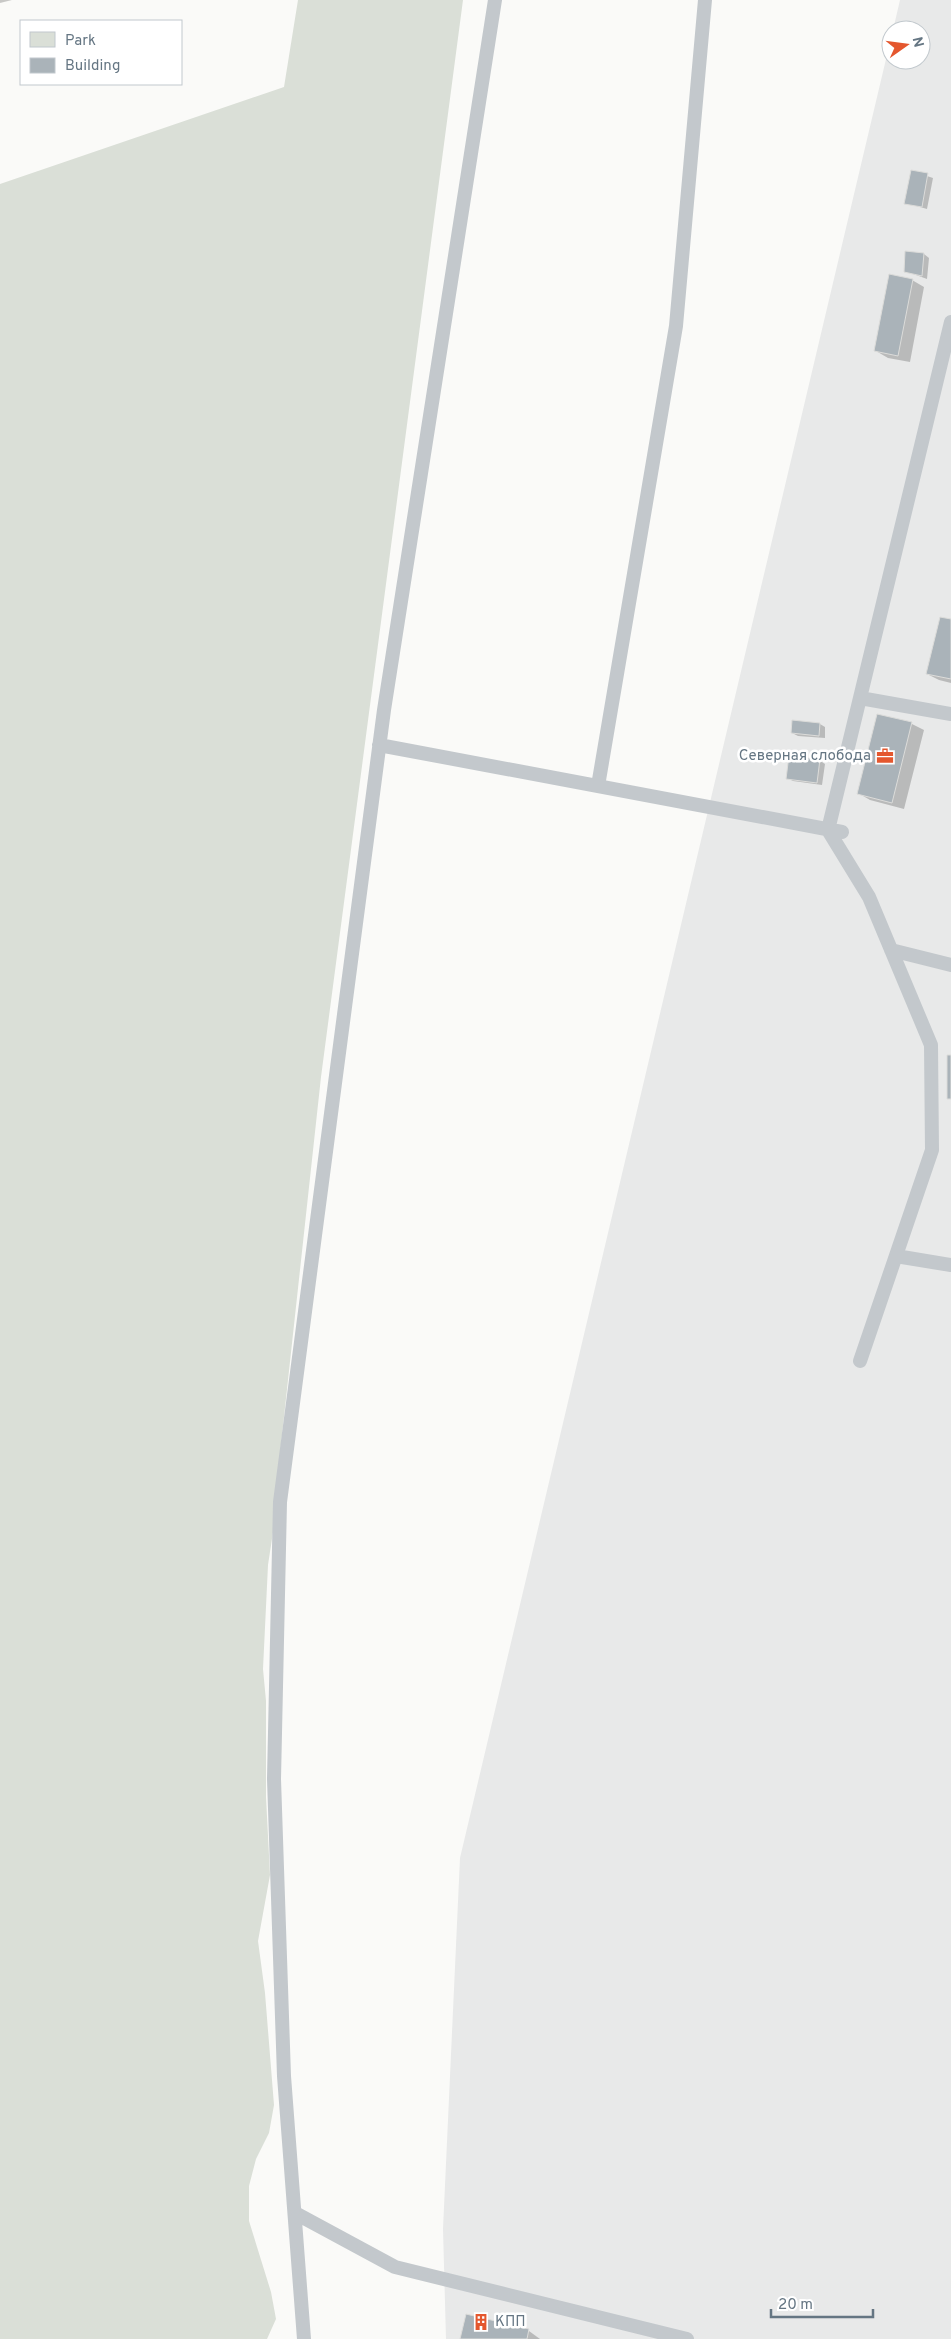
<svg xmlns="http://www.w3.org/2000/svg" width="951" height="2339" font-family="Overpass,sans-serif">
  <rect width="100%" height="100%" fill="#fafaf8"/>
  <path fill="#e8e9e9" d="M900 0H951V2339H446L443 2229 460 1858 891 38V60H921V30H893Z"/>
  <path fill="#dadfd7" d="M298 0H463L321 1077 277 1481V1506L268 1565 263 1669 266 1701V1797L270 1875 258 1941 265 1993 274 2105 269 2133 256 2159 249 2186V2221L271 2292 276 2319 267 2339H0V184L284 87Z"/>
  <path fill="#0003" d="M0 0H12L0 3Z
    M912 171 933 178 927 209 906 203Z
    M924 254 929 258 927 279 905 271Z
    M912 280 924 287 910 362 888 358 876 351Z
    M951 620V683L939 680 927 674Z
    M878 715 912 724 924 730 904 809 870 800 858 793Z
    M820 724 825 727V738L798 736 792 733Z
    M819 760 825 764 822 785 793 781 787 778Z
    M467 2316 529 2331 540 2339H461Z"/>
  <path fill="#aab3b9" stroke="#dcdcda" d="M911 170 928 173 922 207 904 204Z
    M905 251 924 253 922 276 904 272Z
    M889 274 913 279 898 356 874 351Z
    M940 617 951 619V679L926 674Z
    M877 714 912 722 892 803 857 794Z
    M792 720 820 723 819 736 791 733Z
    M789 755 820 759 817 783 786 779Z
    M947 1055H951V1099H947Z
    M466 2314 529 2329 527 2339H460Z"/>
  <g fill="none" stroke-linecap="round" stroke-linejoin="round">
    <path stroke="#c3c8cc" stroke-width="14" d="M860 698 951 714
      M379 745 842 832
      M598 786 676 326 705 0
      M891 950 951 965
      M902 1257 951 1265
      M860 1361 932 1150 931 1045 869 897 828 830 951 322
      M295 2213 395 2267 687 2339
      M304 2339 284 2076 274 1779 280 1502 384 710 495 0"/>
  </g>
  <defs>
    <g id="office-bare" transform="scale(1.35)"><path d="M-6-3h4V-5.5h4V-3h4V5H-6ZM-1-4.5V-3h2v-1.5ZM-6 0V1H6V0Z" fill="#e4572e" stroke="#fff" stroke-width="2.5" paint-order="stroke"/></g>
    <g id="building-bare" transform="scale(1.35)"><path d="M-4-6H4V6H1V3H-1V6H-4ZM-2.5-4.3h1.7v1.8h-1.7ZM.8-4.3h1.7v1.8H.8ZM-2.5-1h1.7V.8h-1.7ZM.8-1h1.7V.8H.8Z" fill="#e4572e" stroke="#fff" stroke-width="2.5" paint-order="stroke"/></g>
  </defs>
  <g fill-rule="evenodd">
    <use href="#office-bare" x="885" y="756"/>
    <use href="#building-bare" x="481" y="2322"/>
  </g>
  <g text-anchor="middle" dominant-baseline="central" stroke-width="5" stroke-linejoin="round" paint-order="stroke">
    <g font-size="15" fill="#657683" stroke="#fff" text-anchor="end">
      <text x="871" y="756">Северная слобода</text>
      <text x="495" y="2322" text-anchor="start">КПП</text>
    </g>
  </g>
  <rect x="20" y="20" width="162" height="65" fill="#ffffff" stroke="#c1c8cd"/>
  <rect x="30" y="32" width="25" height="15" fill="#dadfd7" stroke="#c1c8cd"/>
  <text x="65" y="45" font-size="15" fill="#657683">Park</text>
  <rect x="30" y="58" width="25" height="15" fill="#aab3b9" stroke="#c1c8cd"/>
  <text x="65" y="70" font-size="15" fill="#657683">Building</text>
  <g transform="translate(906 45) rotate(76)"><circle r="24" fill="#ffffff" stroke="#c1c8cd"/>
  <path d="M0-4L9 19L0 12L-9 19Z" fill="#e4572e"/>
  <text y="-8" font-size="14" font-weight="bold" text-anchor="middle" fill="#657683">N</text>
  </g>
  <path d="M771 2309v8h102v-8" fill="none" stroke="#657683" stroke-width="2.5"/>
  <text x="778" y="2309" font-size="15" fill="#657683" stroke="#ffffff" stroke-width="4" paint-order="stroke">20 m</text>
</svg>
